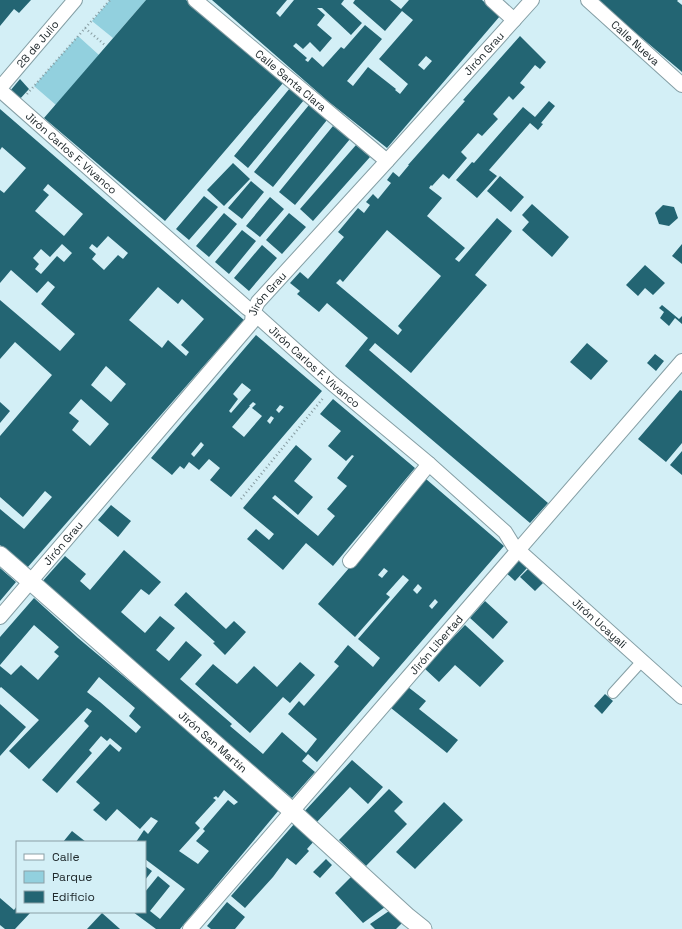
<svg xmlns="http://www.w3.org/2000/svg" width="682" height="929" font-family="'Space Grotesk',sans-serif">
  <rect width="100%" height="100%" fill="#d3eff6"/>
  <path fill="#92d0de" d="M110 0H146L113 38 92 21Z
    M78 36 99 55 56 105 34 86Z"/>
  <path fill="#236573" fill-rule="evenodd" d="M0 0H31L19 13 14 9 0 26Z
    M146 0H186L283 83 165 221 44 118Z
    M212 0H287L276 13 280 17 294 0H344L341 4 362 23 351 35 322 8H317L325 15 317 25 332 38 320 52 310 42 303 49 296 43 293 46 307 58 305 60 308 62 312 57 323 67 341 47 344 49 365 25 382 39 347 81 353 86 368 67 396 89 395 90 400 94 408 84 379 59 413 20 402 11 385 31 353 3 355 0H390L401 9 409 0H482L500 16 387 148 329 102ZM426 56 432 61 424 70 418 65Z
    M597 0H678L677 1 682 5V72Z
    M520 36 546 62 540 69 535 65 520 83 525 87 513 100 509 96 493 114 498 119 482 136 478 133 461 152 467 158 449 179 443 174 432 186 431 185 429 188 442 198 427 216 465 248 455 259 459 262 497 218 512 231 475 275 487 285 411 373 375 343 369 350 548 503 530 523 345 366 368 338 327 303 319 312 297 294 300 291 290 283 300 272 308 279 344 237 338 232 358 208 364 213 370 205 366 202 373 194 378 199 391 183 387 180 393 172 399 177 409 165H408L465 101 463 100ZM387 230 441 276 398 326 402 330 398 335 336 283 340 279 343 282Z
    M20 79 29 89 19 100 10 91Z
    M290 88 304 100 248 168 234 156Z
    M549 101 555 106 541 123 543 124 538 130 530 123 489 170 497 176 477 198 456 180 472 162 474 163 523 107 535 117Z
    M309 105 327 120 273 187 254 172Z
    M0 109 244 320 27 568 0 545V509L24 529 52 497 45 491 23 517 0 497V436L52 375 15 342 0 359V300L60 351 75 334 41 304 55 287 48 281 37 293 11 270 0 283V190L4 193 26 168 2 147 0 150ZM48 184 83 214 64 236 35 211 49 195 43 190ZM108 236 128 253 123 259 118 255 104 270 92 259 96 254 89 248 92 244 97 248ZM62 244 72 253 64 262 57 256 41 274 35 269 39 264 33 258 41 249 50 257ZM158 287 178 304 182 299 204 319 181 345 189 352 186 356 168 340 162 348 129 320ZM106 366 126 384 111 402 91 385ZM81 399 109 424 90 446 72 430 79 421 69 413Z
    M333 126 350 139 295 205 279 192Z
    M356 145 370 157 313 221 300 209Z
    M233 163 250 179 224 206 207 190Z
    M500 176 524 197 511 212 487 191Z
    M251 181 264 192 242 219 228 208Z
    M204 196 218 207 189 240 176 229Z
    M270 197 284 209 260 237 246 226Z
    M532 204 569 237 552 257 522 230 529 222 522 215Z
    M663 205 674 207 678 218 669 226 659 224 655 213Z
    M224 213 237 224 209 257 196 246Z
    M289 213 306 227 282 254 266 240Z
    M242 230 256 241 229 274 215 262Z
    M682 244V264L672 256Z
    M262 245 277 258 249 291 234 278Z
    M645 265 665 283 653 295 645 288 638 296 626 285Z
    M662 305 679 319 682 316V324L675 318 669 326 660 318 664 312 659 308Z
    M256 335 322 391 231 497 210 480 220 468 209 459 199 470 189 462 184 469 180 466 172 475 151 458ZM242 383 251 390 231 413 229 411 238 399 233 394ZM253 402 256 404 252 408 262 416 244 437 232 427 250 406H249ZM280 405 284 407 279 413 276 410ZM271 416 274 418 270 424 267 421ZM201 442 204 445 194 457 191 454Z
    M587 343 608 361 591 380 570 362Z
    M655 354 664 361 656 371 647 363Z
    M680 390 682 391V443L666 462 638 439Z
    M333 399 415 468 333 566 306 543 283 570 247 539 256 529 269 540 274 534 243 508 296 445 312 459 294 481 313 497 298 515 275 495 272 498 318 536 335 516 327 509 347 486 337 478 354 456 352 455 346 461 328 446 341 431 320 414Z
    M0 402 10 411 0 423Z
    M682 451V475L670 465Z
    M426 479 504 546 317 762 308 754 302 761 315 772 292 798 41 583 65 556 86 574 80 581 90 590 124 550 161 582 149 595 141 589 121 612 145 633 160 616 175 628 156 650 169 661 186 641 202 655 180 679 232 724 230 726 263 754 282 732 306 753 317 739 288 714 299 701 304 706 339 666 334 662 348 645 373 667 380 658 358 639 409 580 403 575 386 594 390 597 355 637 318 604ZM384 568 388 571 382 578 378 575ZM418 584 422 588 417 594 413 590ZM435 599 438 602 432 609 429 606Z
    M111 505 131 521 118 537 98 520Z
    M514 556 527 568 515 581 502 569Z
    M0 568 16 582 0 601Z
    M528 569 543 583 535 591 520 577Z
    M186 592 226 629 234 621 246 632 225 655 213 643 215 642 174 605Z
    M34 598 78 638 147 696 279 810 180 929H156L133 912H145V892L158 876 170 886 150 911 160 919 185 889 145 859V842H136L144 830 148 834 158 821 151 817 140 829 117 809 106 821 93 810 100 803 76 782 110 744 119 752 122 748 110 738 107 741 101 736 89 750 92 753 57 793 42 780 89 726 84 721 92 711 87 708 29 769 9 751 39 720 1 687 0 688V666L11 675 21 665 38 680 59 656 54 652 59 647 34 625 0 665V637ZM99 677 135 708 129 716 141 727 136 733 100 702 87 692ZM224 790 238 802 234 805 228 800 203 829 205 831 196 841 209 851 198 864 179 851 200 828 195 823 216 800 213 798 216 796 218 798Z
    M485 601 508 622 493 639 470 618Z
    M465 625 504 661 480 687 455 665 439 682 424 668Z
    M300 662 315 675 290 703 283 697 250 733 195 684 213 664 237 684 254 666 277 687Z
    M408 687 426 701 419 709 458 740 447 753 391 708Z
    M605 694 613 701 602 714 594 706Z
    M0 704 26 727 0 756Z
    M352 760 383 787 368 804 350 787 315 824 303 813Z
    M389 789 403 802 394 811 407 824 366 866 339 840Z
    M444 802 463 820 415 869 396 852Z
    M295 823 315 840 307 849 309 851 296 865 287 858 273 877 245 908 231 896Z
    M72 831 86 842H63Z
    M326 859 332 865 320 878 313 872Z
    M145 866 152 871 145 880Z
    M353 875 385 907 363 923 335 893Z
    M0 898 14 910 17 906V912H31L15 929H5L0 925Z
    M227 902 245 917 235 929H211L207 926Z
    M389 911 402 923 396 929H375L370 924Z
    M102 913 120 929H87Z"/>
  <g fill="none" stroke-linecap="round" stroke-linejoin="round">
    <g stroke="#859fa5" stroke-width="12">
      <path id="pedestrian" d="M613 693 642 661"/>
    </g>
    <g stroke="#859fa5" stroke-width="16">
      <g id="minor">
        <path id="s1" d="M195 0 387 161"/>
        <path d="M492 0 514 20"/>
        <path id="s2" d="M588 0 682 85"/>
        <path id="s3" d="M0 88 75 0"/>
        <path id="s4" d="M0 90 247 308 253 312 264 322 333 384 429 464 505 532 513 545 518 550 682 697"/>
        <path d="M350 561 429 464"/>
        <path id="s5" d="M0 617 252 322 253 312 258 302 387 161 532 0"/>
        <path id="s6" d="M190 929 682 361"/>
      </g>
    </g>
    <g stroke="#859fa5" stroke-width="19">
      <g id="tertiary">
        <path id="s7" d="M0 555 30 581 292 811 408 917 423 929"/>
      </g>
    </g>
    <path stroke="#879ca1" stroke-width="2.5" stroke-dasharray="1 3" stroke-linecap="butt" d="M85 28 106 46
      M27 94 110 0
      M241 499 324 397"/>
    <use href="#pedestrian" stroke="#fff" stroke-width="10"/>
    <use href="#minor" stroke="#fff" stroke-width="14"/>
    <use href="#tertiary" stroke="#fff" stroke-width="17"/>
  </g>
  <g text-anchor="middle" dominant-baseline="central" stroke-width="4" stroke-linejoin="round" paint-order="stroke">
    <g font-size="11" fill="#202a2d" stroke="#d3eff6">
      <text stroke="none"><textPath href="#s2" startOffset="64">Calle Nueva</textPath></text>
      <text stroke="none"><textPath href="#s3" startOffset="58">28 de Julio</textPath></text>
      <text stroke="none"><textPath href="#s5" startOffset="745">Jirón Grau</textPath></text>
      <text stroke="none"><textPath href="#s1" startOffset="125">Calle Santa Clara</textPath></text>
      <text stroke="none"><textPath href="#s4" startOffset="95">Jirón Carlos F. Vivanco</textPath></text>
      <text stroke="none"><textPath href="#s5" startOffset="421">Jirón Grau</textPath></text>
      <text stroke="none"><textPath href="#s4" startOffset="419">Jirón Carlos F. Vivanco</textPath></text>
      <text stroke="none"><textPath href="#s5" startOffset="97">Jirón Grau</textPath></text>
      <text stroke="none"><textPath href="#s4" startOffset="803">Jirón Ucayali</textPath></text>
      <text stroke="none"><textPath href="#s6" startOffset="376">Jirón Libertad</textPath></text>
      <text stroke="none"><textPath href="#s7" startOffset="283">Jirón San Martín</textPath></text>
    </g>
  </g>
  <rect x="16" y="841" width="130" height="72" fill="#d3eff6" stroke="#8ba0a6"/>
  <rect x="24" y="854" width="20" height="6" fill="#ffffff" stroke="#8ba0a6"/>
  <text x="52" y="861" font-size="12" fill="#202a2d">Calle</text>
  <rect x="24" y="871" width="20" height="12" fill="#92d0de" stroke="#8ba0a6"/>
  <text x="52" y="881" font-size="12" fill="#202a2d">Parque</text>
  <rect x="24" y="891" width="20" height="12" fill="#236573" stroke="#8ba0a6"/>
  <text x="52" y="901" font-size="12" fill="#202a2d">Edificio</text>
</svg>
